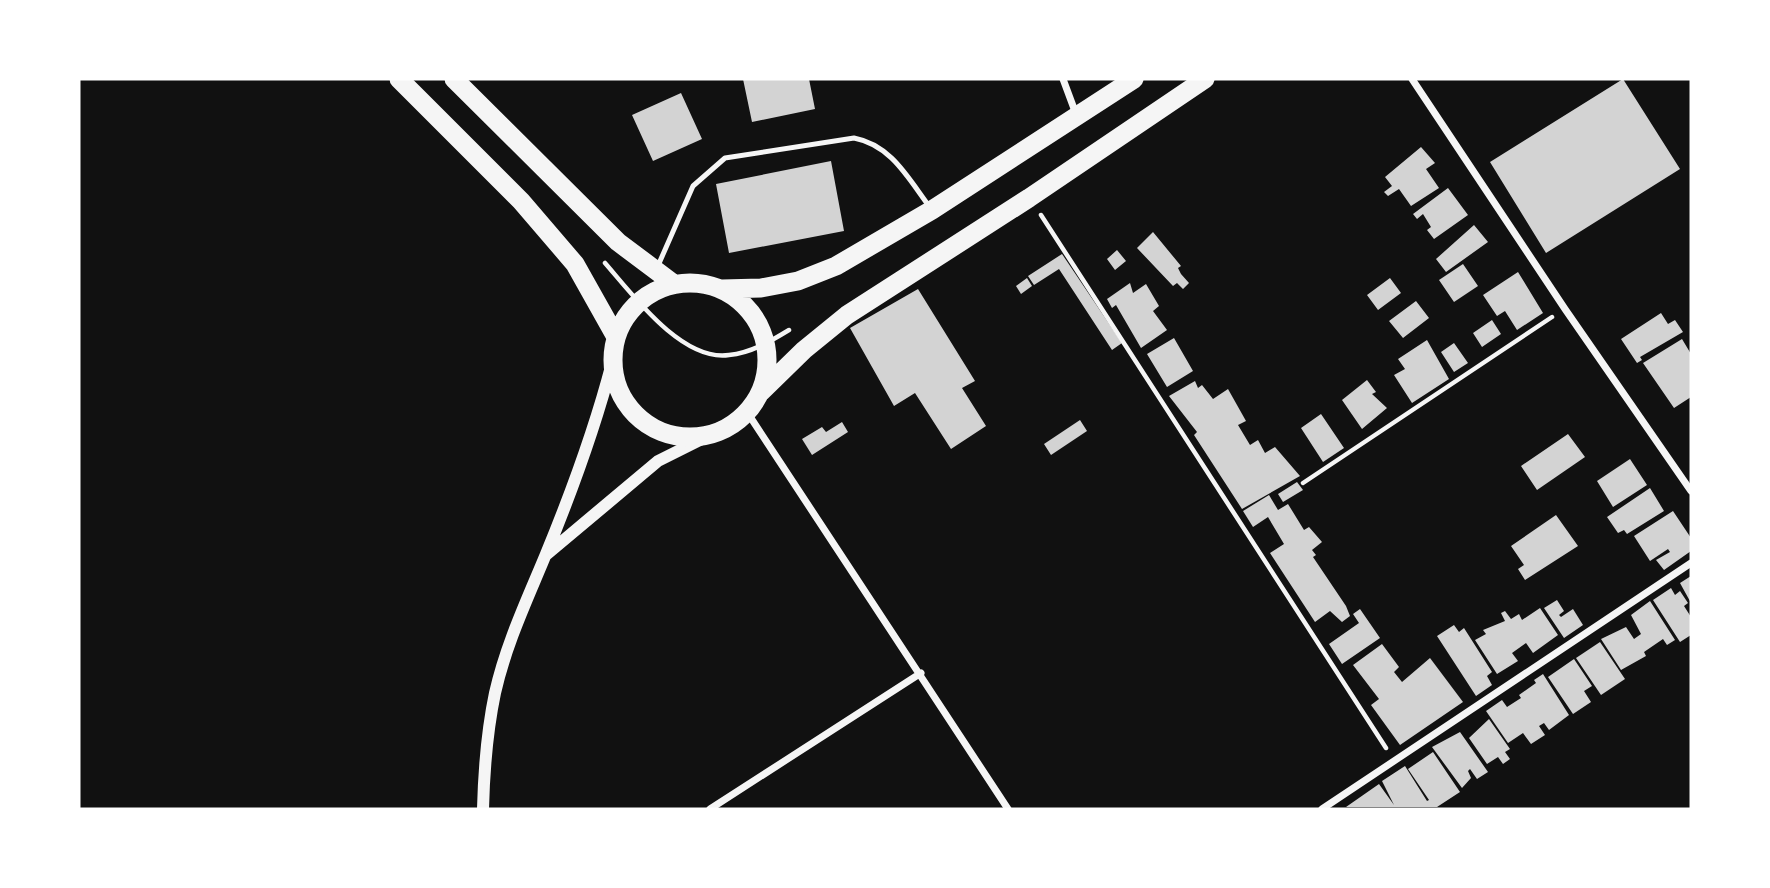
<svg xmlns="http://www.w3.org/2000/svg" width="1770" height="888" font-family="Roboto,sans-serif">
  <rect width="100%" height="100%" fill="#111"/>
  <path fill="#d3d3d3" d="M743 79H809L815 109 752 122Z
    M1623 79 1680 169 1546 253 1490 162Z
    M681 93 702 139 653 161 632 115Z
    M1421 147 1435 163 1426 169 1439 188 1411 206 1399 189 1388 196 1384 192 1392 186 1385 177Z
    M831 161 844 231 729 253 716 184Z
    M1448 188 1468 215 1434 239 1427 230 1431 227 1423 214 1417 219 1413 214Z
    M1474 225 1488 242 1446 272 1436 259Z
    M1153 232 1181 266 1178 268 1181 274 1189 283 1183 289 1177 283 1173 286 1137 248Z
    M1117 250 1126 261 1115 270 1107 259Z
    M1062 254 1122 343 1112 350 1059 269 1034 285 1028 276Z
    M1463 264 1478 286 1454 302 1439 280Z
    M1518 272 1543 313 1517 330 1505 311 1497 316 1483 295Z
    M1027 278 1032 286 1021 294 1016 286Z
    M1390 278 1401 293 1378 310 1367 295Z
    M1130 283 1133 293 1146 284 1159 306 1153 311 1167 330 1141 348 1116 305 1112 308 1107 299Z
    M918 289 975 381 962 388 986 426 951 449 915 393 894 406 850 328Z
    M1416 301 1429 318 1403 338 1389 321Z
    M1661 313 1668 324 1675 320 1683 332 1640 357 1642 360 1637 363 1621 339Z
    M1492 320 1501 334 1482 347 1473 333Z
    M1174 338 1193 371 1167 387 1147 354Z
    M1682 339 1691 354V397L1674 408 1643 363Z
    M1427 340 1449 379 1412 403 1394 375 1405 369 1398 359Z
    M1454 343 1468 363 1454 372 1441 352Z
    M1367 380 1376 392 1372 394 1387 408 1362 429 1342 400Z
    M1195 381 1198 388 1202 385 1213 399 1228 389 1246 421 1238 425 1250 445 1258 440 1265 453 1275 447 1300 476 1242 509 1194 435 1197 432 1169 396Z
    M1321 414 1344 448 1323 462 1301 428Z
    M1080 420 1087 431 1051 455 1044 444Z
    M842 422 848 432 812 455 802 439 822 427 826 432Z
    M1568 434 1585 457 1537 490 1521 466Z
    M1630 459 1647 485 1613 507 1597 481Z
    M1297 482 1303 490 1283 502 1278 494Z
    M1650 488 1664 511 1627 534 1624 530 1618 533 1607 517Z
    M1269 495 1278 510 1288 504 1304 530 1309 527 1322 542 1312 550 1316 555 1313 557 1346 606 1350 616 1342 622 1330 611 1315 622 1270 553 1284 544 1268 517 1253 527 1243 511Z
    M1673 511 1691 538V551L1664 570 1656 560 1670 552 1668 549 1650 561 1634 536Z
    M1556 515 1578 546 1525 580 1518 569 1524 565 1511 546Z
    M1691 576V603L1680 583Z
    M1671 588 1675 595 1680 591 1688 603 1684 606 1691 617V635L1680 642 1653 600Z
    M1557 600 1564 611 1559 615 1561 617 1573 609 1583 625 1564 638 1544 608Z
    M1650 601 1675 640 1667 645 1663 639 1644 652 1646 656 1621 670 1601 639 1626 627 1634 639 1641 634 1631 615Z
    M1540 608 1558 635 1533 653 1526 643 1512 653 1518 661 1497 674 1475 640 1486 634 1483 630 1505 621 1501 613 1505 611 1511 619 1519 614 1522 620Z
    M1360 609 1380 638 1342 664 1329 644 1359 623 1353 614Z
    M1454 625 1459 632 1464 628 1492 672 1487 676 1492 685 1476 696 1437 636Z
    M1600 642 1625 679 1601 695 1576 658Z
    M1382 644 1399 667 1394 672 1402 682 1430 658 1463 702 1400 745 1371 705 1379 699 1353 665Z
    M1574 659 1592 686 1584 691 1591 702 1573 714 1548 677Z
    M1543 674 1569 715 1549 730 1544 723 1539 726 1545 735 1531 744 1523 733 1508 743 1486 711 1502 700 1507 707 1521 698 1519 695 1536 683 1534 680Z
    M1489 719 1510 749 1505 752 1510 759 1503 764 1498 757 1487 764 1469 738Z
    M1460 732 1488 772 1477 779 1470 769 1468 771 1471 778 1462 788 1432 747Z
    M1433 752 1460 792 1437 807H1346L1379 784 1394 805 1382 781 1405 766 1427 801 1429 800 1408 769Z"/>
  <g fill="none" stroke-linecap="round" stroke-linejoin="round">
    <path stroke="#f5f5f5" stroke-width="4.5" d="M1041 215 1386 748
      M605 263C632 294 682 362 729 355 751 353 771 341 789 330
      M1303 483 1552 317"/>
    <path stroke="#f5f5f5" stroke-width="5" d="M657 268 693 186 725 158 854 138C891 145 908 178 929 206"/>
    <path stroke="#f5f5f5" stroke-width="7" d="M1063 79 1076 114
      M1412 79 1565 309 1691 491
      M747 412 1008 809
      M710 809 921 673
      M1322 809 1691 563"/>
    <path stroke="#f5f5f5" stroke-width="12" d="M546 555 658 461 706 437
      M483 809C484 770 487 731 495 693 506 644 527 600 546 554 572 491 595 428 612 363"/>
    <path stroke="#f5f5f5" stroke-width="19" d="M399 79 521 201 575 264 616 337
      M454 79 618 242 674 284
      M613 360a77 77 0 1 1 154 0a77 77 0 1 1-154 0Z
      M722 289 761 288 798 281 836 266 932 210 1134 79
      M761 392 804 350 847 315 1029 198 1205 79"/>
  </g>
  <rect width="1770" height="888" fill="none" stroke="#ffffff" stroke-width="161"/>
</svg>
